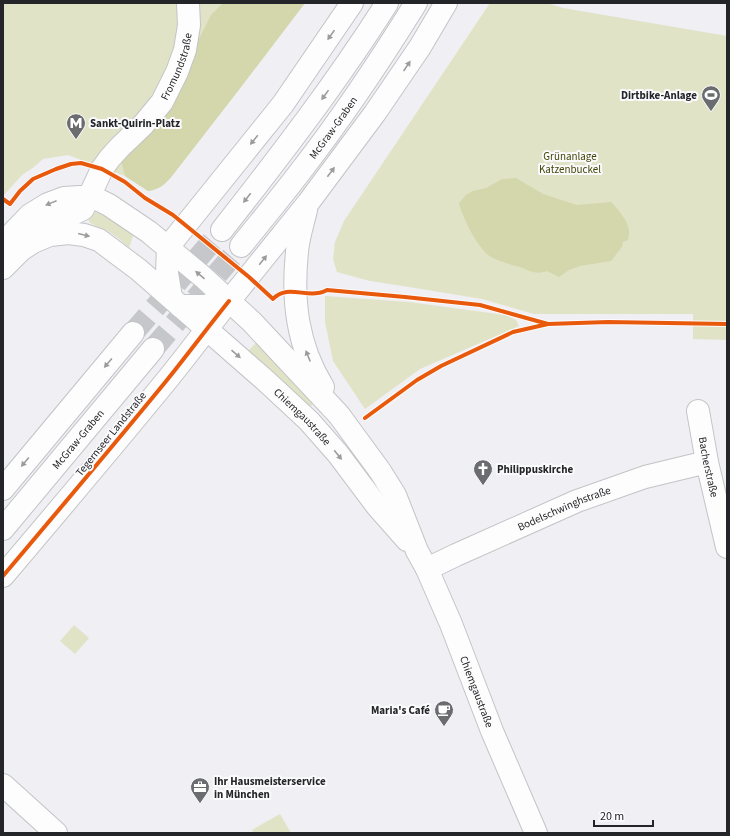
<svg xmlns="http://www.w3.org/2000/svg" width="730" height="836" font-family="'Source Sans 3',sans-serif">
  <rect width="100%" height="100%" fill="#efeff4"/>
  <path fill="#e1e3c6" d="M3 3H305L241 87 172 176C164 185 160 189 148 191L125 176 68 155 43 159 34 167 22 175 3 196Z
    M490 3H547L563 8 727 36V340L693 339V314H534L482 299 409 287 370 281 337 272 333 259 335 242 344 221Z
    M94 212 103 214 134 233 129 248C122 241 115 235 106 230 100 227 94 226 89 222V216L91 213Z
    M325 296 409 302 505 315 516 320 519 326 420 369 365 409 333 361 325 322Z
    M257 342 312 402V405L311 406 308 405 248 351Z
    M74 625 89 638 75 654 60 641Z
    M280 814 291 833H254L252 830Z"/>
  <path fill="#d4d6ac" d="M223 3H305L241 87 172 176C164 185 160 189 148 191L125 176 121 160 193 51 211 15Z
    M516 178 543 194 577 205 611 202C618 209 630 223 629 233 629 236 628 238 628 240L623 242 622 247 611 261 580 266 569 270 559 277 547 271C536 275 530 271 520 267 512 265 494 260 488 255 476 244 463 219 459 203L466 195 473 191 486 188 502 179Z"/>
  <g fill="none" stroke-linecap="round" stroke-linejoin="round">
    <path stroke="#c6c7cb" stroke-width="22" stroke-dasharray="22 11" stroke-linecap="butt" d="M133 333 222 230
      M153 349 241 246"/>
    <g stroke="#c3c4c7" stroke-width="24">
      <g id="minor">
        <path id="s1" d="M33 242 46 227 83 209 89 197 102 169 110 158 120 147 143 125 162 102 177 72 185 50 189 25 188 3"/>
        <path id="s2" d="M698 411 707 462 727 547"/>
        <path id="s3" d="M427 569 456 555 577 501 645 477 707 462"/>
        <path d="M3 576C58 511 113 446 167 380 188 354 208 327 229 301"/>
        <path d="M3 785 56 833"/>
      </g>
    </g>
    <g stroke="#c3c4c7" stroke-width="24">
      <g id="major">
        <path d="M306 210C303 223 298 238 297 252 292 300 297 345 323 387"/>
        <path id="s4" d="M3 243 30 215 48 204 64 198 80 197H89L99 200 109 205 149 232 203 277 252 322 339 415 380 471 395 495 417 551 427 569 451 624 492 731 536 833"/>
        <path id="s5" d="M3 268 21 250 33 242 50 235 68 233 84 235 99 240 139 270 266 381 309 421 338 454 377 506 407 540"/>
        <path d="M171 297 167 273 168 247 283 104 352 3"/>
        <path d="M180 306H204L229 301 308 203 375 113 420 47 446 3"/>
      </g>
    </g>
    <g stroke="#c3c4c7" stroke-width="24">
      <g id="highway">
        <path d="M222 230C280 156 337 82 387 3"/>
        <path id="s6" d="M241 246C261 221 281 197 300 172 342 118 380 61 416 3"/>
        <path d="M3 489 133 333"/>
        <path id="s7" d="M3 529 153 349"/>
      </g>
    </g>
    <use href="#minor" stroke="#fdfdfd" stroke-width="22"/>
    <use href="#major" stroke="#fdfdfd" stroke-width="22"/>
    <use href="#highway" stroke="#fdfdfd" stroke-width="22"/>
    <g stroke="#fbfbfd" stroke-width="6">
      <path id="cycleway" d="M3 199 10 204 20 191 33 179 56 169 71 164 81 163 102 169 125 182 145 198 173 215 249 277 273 299C286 285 303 296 318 293 321 293 325 291 327 290L405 297 480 305 548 324
        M365 418 417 380 441 366 513 332 548 324 608 322 727 324
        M3 576C58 511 113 446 167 380 188 354 208 327 229 301"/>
    </g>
    <use href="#cycleway" stroke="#e8590c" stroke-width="4"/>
  </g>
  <defs><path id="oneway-solid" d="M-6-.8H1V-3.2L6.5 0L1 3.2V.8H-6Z"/></defs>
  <g fill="#9b9c9d">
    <use href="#oneway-solid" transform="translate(331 35) rotate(125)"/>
    <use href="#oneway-solid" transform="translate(407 66) rotate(-56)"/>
    <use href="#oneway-solid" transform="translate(325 95) rotate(126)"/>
    <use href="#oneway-solid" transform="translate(254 140) rotate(129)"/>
    <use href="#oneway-solid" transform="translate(331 172) rotate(-53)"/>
    <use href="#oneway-solid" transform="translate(247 198) rotate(128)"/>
    <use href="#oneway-solid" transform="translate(51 203) rotate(158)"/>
    <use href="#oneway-solid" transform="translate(84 235) rotate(14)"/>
    <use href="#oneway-solid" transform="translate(263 260) rotate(-51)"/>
    <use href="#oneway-solid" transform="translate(200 275) rotate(-140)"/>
    <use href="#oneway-solid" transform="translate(236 354) rotate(41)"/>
    <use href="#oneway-solid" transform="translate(308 356) rotate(-112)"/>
    <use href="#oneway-solid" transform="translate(108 363) rotate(130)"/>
    <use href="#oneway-solid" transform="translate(338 455) rotate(51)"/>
    <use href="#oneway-solid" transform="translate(25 462) rotate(130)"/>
  </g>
  <defs>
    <g id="stadium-pin" transform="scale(1)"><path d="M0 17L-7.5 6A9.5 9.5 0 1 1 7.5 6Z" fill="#6b6c6f" stroke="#fbfbfd"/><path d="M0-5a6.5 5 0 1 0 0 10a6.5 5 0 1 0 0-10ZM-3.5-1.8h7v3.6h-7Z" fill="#fff"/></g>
    <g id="metro-pin" transform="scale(1)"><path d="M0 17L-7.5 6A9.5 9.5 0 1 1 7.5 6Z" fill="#6b6c6f" stroke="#fbfbfd"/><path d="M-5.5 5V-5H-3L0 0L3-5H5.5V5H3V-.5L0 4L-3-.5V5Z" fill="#fff"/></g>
    <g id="church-pin" transform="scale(1)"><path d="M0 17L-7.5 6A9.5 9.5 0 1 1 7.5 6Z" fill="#6b6c6f" stroke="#fbfbfd"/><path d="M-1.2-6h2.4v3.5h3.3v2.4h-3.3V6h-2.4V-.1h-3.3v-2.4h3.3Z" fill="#fff"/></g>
    <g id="cafe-pin" transform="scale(1)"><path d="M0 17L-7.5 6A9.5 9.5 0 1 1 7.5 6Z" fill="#6b6c6f" stroke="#fbfbfd"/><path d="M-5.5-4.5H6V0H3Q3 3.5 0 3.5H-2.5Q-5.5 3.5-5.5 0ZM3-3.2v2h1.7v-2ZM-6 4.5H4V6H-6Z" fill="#fff"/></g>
    <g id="office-pin" transform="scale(1)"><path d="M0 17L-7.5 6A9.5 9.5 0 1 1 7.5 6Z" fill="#6b6c6f" stroke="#fbfbfd"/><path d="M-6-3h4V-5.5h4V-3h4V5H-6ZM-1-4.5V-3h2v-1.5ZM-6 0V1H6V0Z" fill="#fff"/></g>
  </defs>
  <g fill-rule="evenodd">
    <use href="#stadium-pin" x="711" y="95"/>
    <use href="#metro-pin" x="76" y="123"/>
    <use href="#church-pin" x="483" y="469"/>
    <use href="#cafe-pin" x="444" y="710"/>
    <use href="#office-pin" x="200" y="787"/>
  </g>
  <g text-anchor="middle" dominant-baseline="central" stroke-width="4" stroke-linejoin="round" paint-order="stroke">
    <g font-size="11" fill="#242528" stroke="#fbfbfd">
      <text stroke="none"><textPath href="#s1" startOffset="234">Fromundstraße</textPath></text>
      <text stroke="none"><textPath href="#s6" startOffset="150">McGraw-Graben</textPath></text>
      <text stroke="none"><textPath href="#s5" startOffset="378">Chiemgaustraße</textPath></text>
      <text transform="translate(111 434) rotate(-51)">Tegernseer Landstraße</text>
      <text stroke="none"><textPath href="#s7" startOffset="117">McGraw-Graben</textPath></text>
      <text stroke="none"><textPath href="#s2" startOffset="57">Bacherstraße</textPath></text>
      <text stroke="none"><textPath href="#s3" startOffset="150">Bodelschwinghstraße</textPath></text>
      <text stroke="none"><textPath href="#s4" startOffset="747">Chiemgaustraße</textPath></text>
    </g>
    <g font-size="11" font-weight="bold" fill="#242528" stroke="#fbfbfd" text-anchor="start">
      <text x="697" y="95" text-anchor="end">Dirtbike-Anlage</text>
      <text x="90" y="123">Sankt-Quirin-Platz</text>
      <text x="497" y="469">Philippuskirche</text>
      <text x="430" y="710" text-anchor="end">Maria's Café</text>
      <text x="214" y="781">Ihr Hausmeisterservice<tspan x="214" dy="13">in München</tspan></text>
    </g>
    <g font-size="11" fill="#454708" stroke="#fbfbfd">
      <text x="570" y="156">Grünanlage<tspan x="570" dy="13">Katzenbuckel</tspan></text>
    </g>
  </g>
  <rect width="730" height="836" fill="none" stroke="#242528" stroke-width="8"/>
  <path d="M594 820v6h59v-6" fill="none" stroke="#242528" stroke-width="2"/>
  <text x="600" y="820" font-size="12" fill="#242528" stroke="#fbfbfd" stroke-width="3" paint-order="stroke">20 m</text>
</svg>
